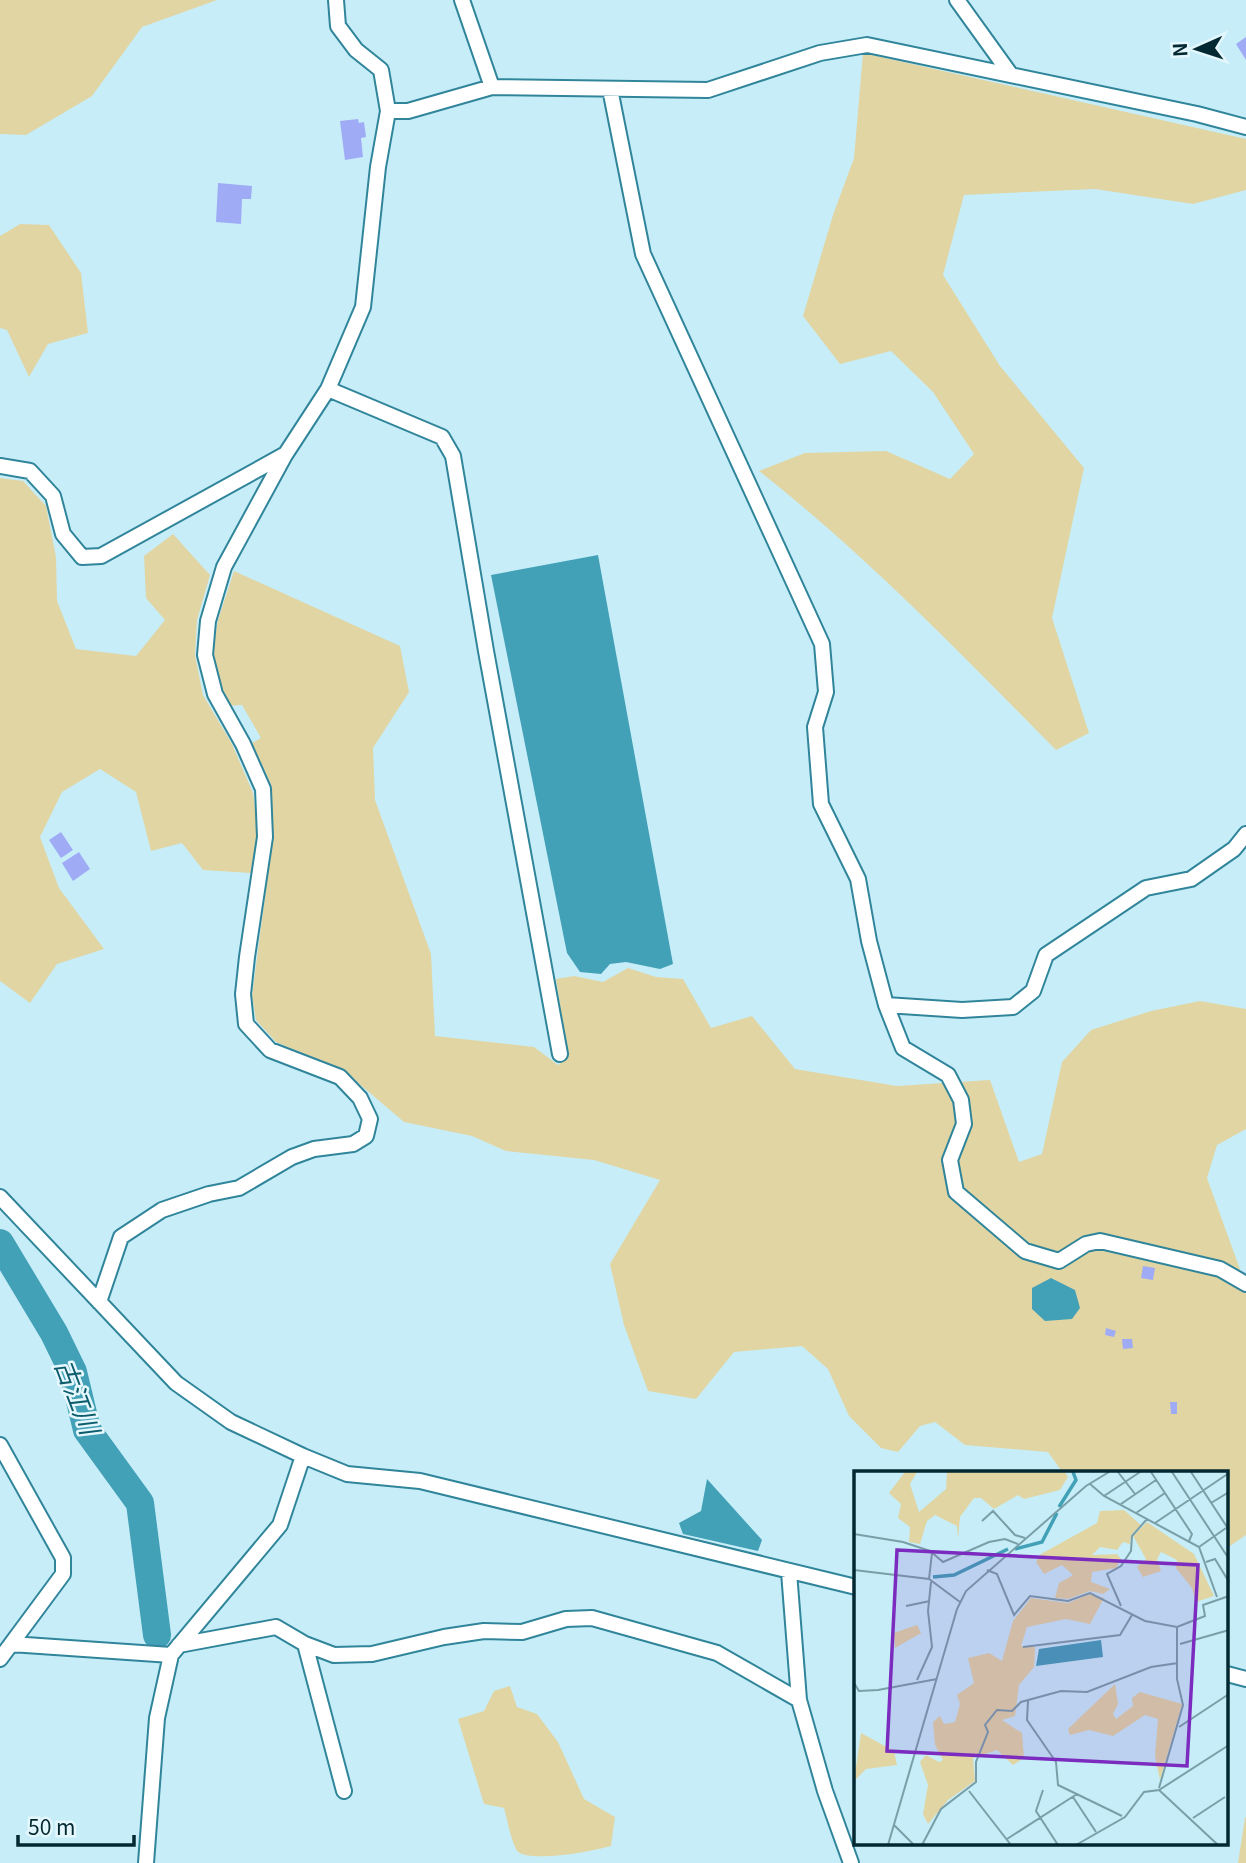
<svg xmlns="http://www.w3.org/2000/svg" width="1246" height="1863" font-family="Georgia,'Noto Sans JP',serif">
  <rect width="100%" height="100%" fill="#c7eef8"/>
  <path fill="#e1d5a4" d="M0 0H217L142 27 92 96 26 135 0 134Z
    M863 53 1246 139V190L1193 204 1095 189 964 195 943 275 1000 366 1084 468 1052 618 1089 733 1056 750C960 653 866 555 759 471L805 453 886 451 950 479 974 454 933 392 891 351 840 364 803 316 833 215 854 158Z
    M20 224 49 225 81 273 88 333 48 344 29 377 7 330 0 328V236Z
    M0 478 23 481 46 506 56 557 57 601 76 649 136 656 165 620 146 598 144 556 173 534 210 575 197 620 195 655 203 695 232 744 253 793 258 833 251 873 203 870 182 843 151 851 136 792 100 769 62 792 40 837 59 888 104 949 57 964 30 1003 0 981Z
    M234 571 400 646 409 692 373 748 375 800 431 954 435 1036 534 1047 558 1065 568 1058 556 979 574 976 603 982 628 968 656 977 683 979 711 1028 752 1016 795 1069 897 1086 990 1080 1019 1162 1042 1154 1062 1062 1091 1030 1151 1011 1200 1001 1246 1009V1129L1217 1145 1207 1178 1246 1286V1535L1227 1548V1473H1060V1469L1048 1452 965 1445 935 1422 920 1426 898 1452 881 1448 849 1416 828 1369 802 1346 734 1352 696 1399 648 1391 624 1325 610 1264 660 1180 594 1160 506 1151 472 1136 404 1122 343 1070 276 1042 256 1020 252 996 272 843V787L252 743 261 738 242 705 228 706 212 655 218 620Z
    M510 1686 517 1707 537 1714 558 1742 584 1799 615 1817 611 1846C589 1852 530 1863 517 1851 510 1838 508 1822 504 1808L484 1804 458 1719 484 1711 494 1691Z
    M1246 1817V1863H1238L1245 1818Z"/>
  <path fill="#42a0b7" d="M598 555 673 964 660 969 626 962 610 964 601 974 580 972 567 953 491 575Z
    M1051 1278 1075 1290 1080 1308 1072 1319 1045 1321 1032 1309V1288Z
    M707 1479 762 1540 758 1551 683 1534 679 1523 701 1511Z"/>
  <g fill="none" stroke-linecap="round" stroke-linejoin="round">
    <path stroke="#42a0b7" stroke-width="28" d="M0 1243 54 1333 73 1372 87 1430 140 1503 157 1635"/>
  </g>
  <path fill="#9fabf5" d="M1246 37V60L1236 44Z
    M358 119 359 123 364 122 366 137 361 138 363 157 345 160 340 121Z
    M218 183 252 186 251 199H242L241 224 216 222Z
    M61 832 73 850 61 858 49 840Z
    M79 852 90 869 73 881 62 863Z
    M1143 1266 1155 1268 1153 1280 1141 1278Z
    M1106 1328 1116 1331 1114 1337 1105 1335Z
    M1122 1339H1132L1133 1348 1123 1349Z
    M1170 1402H1177V1414H1171Z"/>
  <g fill="none" stroke-linecap="round" stroke-linejoin="round">
    <g stroke="#30859a" stroke-width="18">
      <path id="minor" d="M462 0 492 87
        M957 0 1011 75
        M610 89 643 254 822 644 826 692 815 727 821 804 858 879 869 941 886 1005 903 1048 948 1075 961 1100 964 1124 950 1160 956 1192 1025 1251 1059 1261 1086 1244 1100 1241 1220 1269 1246 1284
        M388 111H408L492 87 708 90 820 53 867 45 1197 114 1246 127
        M328 389 442 437 453 456 486 651 560 1054
        M0 466 30 471 53 496 63 534 82 557 101 556 284 455
        M886 1005 962 1010 1013 1007 1033 991 1046 955 1146 888 1191 879 1234 849 1246 834
        M0 1197 176 1383 231 1422 303 1456 347 1474 420 1481 856 1587
        M99 1302 121 1237 162 1210 209 1194 239 1188 292 1157 314 1149 353 1144 366 1136 370 1119 360 1098 340 1077 270 1050 246 1024 243 994 247 957 265 837 263 789 243 744 215 694 205 655 208 621 224 567 285 455 328 389 363 307 378 167 388 111 381 70 356 50 338 26 336 0
        M0 1445 63 1558V1574L0 1659
        M789 1572 799 1700 825 1791 851 1863
        M11 1644 171 1655
        M305 1644 344 1791
        M179 1645 276 1627 305 1644 334 1655 372 1654 444 1637 484 1631 522 1632 566 1619 592 1618 717 1653 799 1700
        M1227 1674 1246 1679
        M146 1863 157 1718 171 1655 280 1525 303 1456"/>
    </g>
    <use href="#minor" stroke="#fff" stroke-width="14"/>
  </g>
  <g text-anchor="middle" dominant-baseline="central" stroke-width="5" stroke-linejoin="round" paint-order="stroke">
    <g font-size="26" font-style="italic" fill="#0d5c6c" stroke="#e4f7fc">
      <text transform="translate(79 1396) rotate(69)">古江川</text>
    </g>
  </g>
  <g transform="translate(854 1471)">
    <rect width="374" height="374" fill="#c7eef8"/>
    <path d="M51 1H63L56 13 65 41 92 18 93 1H211L214 6 206 19 170 28 164 24 140 38 127 27H120L106 46 104 68 103 55 81 44 73 50 66 73 55 71 56 56 44 47 47 33 35 22ZM270 39 287 54 277 64 276 73 269 71 263 79 246 76 238 84 263 83 267 88 262 97 238 101 237 111 256 118 249 123 236 120 214 128 201 127 205 112 219 104 208 94 190 103 182 91 187 83 243 52 246 40ZM293 51 340 83 360 125 342 131 338 117 322 97 323 89 307 81 303 88 307 100 289 106 283 96 292 88 279 65ZM236 123 250 127 236 153 212 148 173 156 167 175 181 176 180 196 165 214 161 245 148 249 168 262 170 287 159 294 143 279 119 287 121 310 94 329 74 353 69 343 74 314 66 291 72 284 85 291 89 289 81 274 79 251 86 245 90 253 101 251 106 233 103 224 120 212 114 187 135 182 148 190 159 150 177 127 214 132ZM63 154 67 162 41 177 40 162ZM261 213 264 233 259 243 262 248 279 235 278 227 286 221 328 233 306 309 301 285 304 248 291 244 259 265 235 259 216 264 214 258ZM7 262 40 280 43 294 12 298 0 310Z" fill="#e1d5a4"/>
    <path d="M247 169 249 186 182 195 185 178Z" fill="#42a0b7"/>
    <path fill="none" stroke="#42a0b7" stroke-width="3.5" d="M205 36 222 9 219 1M161 78 188 71 203 42M79 106 100 104 154 78"/>
    <path fill="none" stroke="#799fa8" stroke-width="2" d="M264 1 281 23M297 1 338 63 335 70M318 1 375 88M337 1 375 59M236 13 250 25 345 76 363 126M250 25 286 1M357 32 375 21M267 33 302 9M282 42 311 22M128 50 139 40 161 64 171 67M301 52 375 2M0 63 49 71 76 80 89 91 135 71 151 68 164 73M345 76 372 57M352 91 361 88 375 111M0 99 75 108 106 131M133 99 143 103 160 144 176 125 214 130 236 122 291 150 323 156 351 145 349 134 375 125M75 108 78 82M52 135 76 130M267 135 253 103 267 95 277 80 278 65 293 48M326 173 375 159M169 176 266 164 278 144M63 209 78 176 74 140 77 111M0 212 5 220 24 219 83 208M174 230 173 249 202 291 204 314 268 345M325 256 375 223M305 317 329 234 323 208V156M189 319 182 340 204 374M305 319 364 374M115 320 157 374M219 326 242 361M339 347 371 326M40 354 60 374M153 368 223 323M34 374 103 138 112 120 232 15 255 1M68 374 87 338 122 311V291L134 261 131 254 143 239 158 240 167 231 207 220 233 221 297 196 324 192M222 374 271 346 290 321 305 319 375 274"/>
    <path fill="#7b2cbf" fill-opacity="0.15" stroke="#7b2cbf" stroke-width="3.5" d="M43 79 344 94 333 295 33 280Z"/>
    <rect width="374" height="374" fill="none" stroke="#032831" stroke-width="3.5"/>
  </g>
  <g transform="translate(1197 49) rotate(267)" stroke="#e4f7fc" stroke-width="5" paint-order="stroke">
  <path d="M0-5L12 26L0 18L-12 26Z" fill="#032831"/>
  <text y="-10" font-size="19" font-weight="bold" text-anchor="middle" fill="#032831">N</text>
  </g>
  <path d="M18 1835v10h116v-10" fill="none" stroke="#032831" stroke-width="3.5"/>
  <text x="28" y="1835" font-size="21" fill="#032831" stroke="#e4f7fc" stroke-width="5" paint-order="stroke">50 m</text>
</svg>
